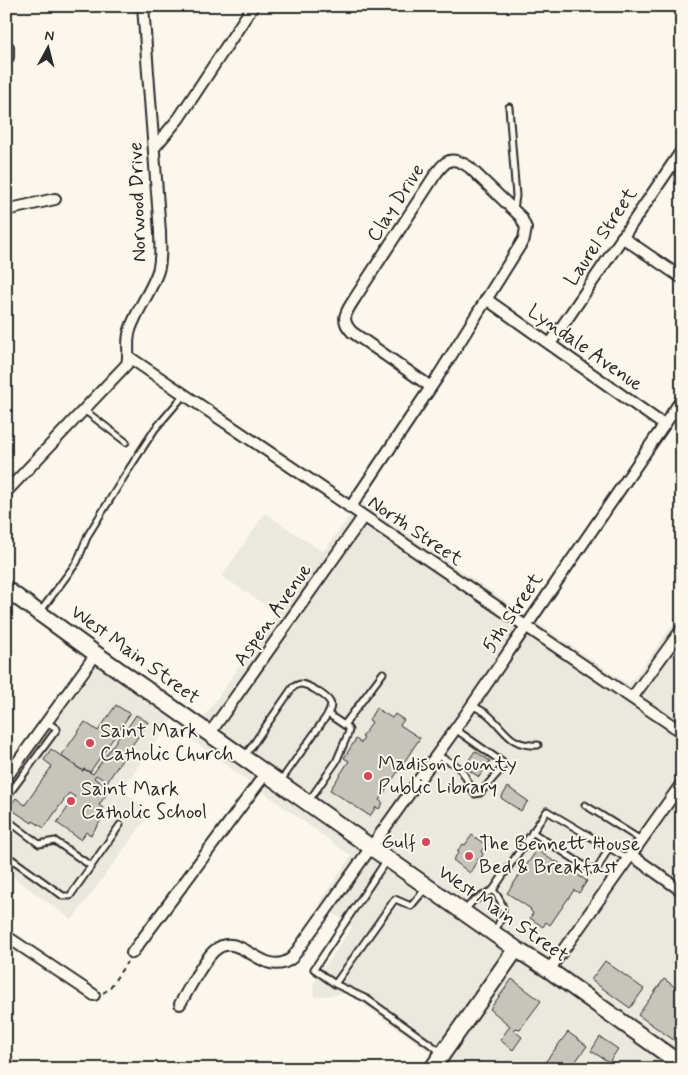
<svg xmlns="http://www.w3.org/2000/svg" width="688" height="1075" font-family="Mynerve,sans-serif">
  <rect width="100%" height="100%" fill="#fbf7ec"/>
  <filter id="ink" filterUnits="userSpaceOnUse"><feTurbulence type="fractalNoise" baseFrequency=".02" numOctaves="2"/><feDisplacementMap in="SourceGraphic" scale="10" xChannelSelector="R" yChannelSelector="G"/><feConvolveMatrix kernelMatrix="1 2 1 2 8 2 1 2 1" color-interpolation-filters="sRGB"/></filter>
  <g filter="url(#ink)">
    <path fill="#ebe8de" d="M360 502 629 685 682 612V1069H429L423 1064 431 1053 348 993 315 997 313 984 352 927 319 903 351 856 189 738 277 613 222 576 265 513 323 552Z
      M97 666 172 720 121 790 151 812 72 920 6 872V790Z"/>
    <path fill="#c7c4bc" stroke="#2b2b2b" d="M116 705 130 714 90 772 84 769 83 771 61 756 85 722 98 731Z
      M376 708 392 718 395 714 404 720 400 725 420 738 379 800 383 803 379 809 376 807 370 816 330 790 349 761 344 758 356 739 361 743 364 738 362 737 372 722 369 720Z
      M136 715 148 722 107 782 96 775 94 778 110 789 99 805 103 808 97 816 102 819 91 835 86 832 81 840 57 823 75 797 69 793 44 828 33 821 32 823 9 808 16 798 25 805 52 766 44 760 51 749 83 771 84 769 93 774 124 729 126 730Z
      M475 751 490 761 479 777 464 767Z
      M508 787 528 801 521 811 501 798Z
      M472 835 486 845 481 851 483 854 481 858 478 859 470 873 453 860 459 852 457 851 463 844 465 845Z
      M537 850 555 862 556 861 587 881 579 893 574 890 550 925 546 922 543 927 530 918 533 913 530 910 531 909 507 893Z
      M605 961 644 989 630 1008 591 980Z
      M512 979 541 1001 520 1029 515 1028 513 1030 522 1037 513 1050 500 1040 510 1026 490 1009Z
      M664 979 682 992V1038L678 1043 638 1015Z
      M568 1032 587 1046 570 1069H540Z
      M600 1037 618 1049 609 1062 591 1051Z"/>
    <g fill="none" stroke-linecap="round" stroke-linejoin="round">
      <g stroke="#2b2b2b" stroke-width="9">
        <path id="lane" d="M509 107 516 196 514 209
          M84 410 126 442
          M40 612 77 562 88 535 127 472 155 429 184 395
          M472 705C476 708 482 710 486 713 505 728 508 747 538 745
          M344 725 383 673
          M436 755C444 759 455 763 461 770 467 777 469 787 475 794L480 793 503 767 502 762 455 729
          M245 756 293 687C296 686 298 684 301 684 307 684 327 696 330 702 332 706 330 710 328 714L280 782
          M6 798 57 729 47 722
          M308 802 336 762 348 734 349 730 347 727 328 714
          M585 805 641 840
          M6 819 39 844 55 841 91 866
          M532 832 591 870 598 868 609 847
          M6 855 63 896H70L120 825
          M386 861 314 969 335 984 395 899 411 906 426 888
          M493 890C507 907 505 912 495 931
          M464 911 473 901 493 890 547 811 628 859
          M335 984 367 999 441 1052"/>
      </g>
      <g stroke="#2b2b2b" stroke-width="14">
        <path id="street" d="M6 58 8 57V47
          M154 148 179 118 253 6
          M6 210 55 199
          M622 237 682 278
          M486 299 664 425
          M550 344 682 150
          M129 357 682 732
          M6 492 127 364C130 353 126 342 130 330 137 309 151 292 158 271 162 258 160 245 160 232L143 6
          M350 508 437 378 524 239 526 228 521 217 469 167C451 155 446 160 435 175L355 298C347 311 339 319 352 332L431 387
          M632 698 682 629
          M210 733 363 517
          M6 778 96 654
          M631 855 682 891
          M6 936 94 995
          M132 953 266 773
          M549 970 682 783
          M180 1004C189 989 202 962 214 951 240 927 263 981 292 958L466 714 682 399"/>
      </g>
      <g stroke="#2b2b2b" stroke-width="19">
        <path id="primary" d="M6 589 96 654 516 949 549 970 682 1065
          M432 1069 516 949"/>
      </g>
      <path stroke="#2b2b2b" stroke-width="2" stroke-dasharray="5 4" stroke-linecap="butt" d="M103 993 109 989 127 962"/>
      <use href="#lane" stroke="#fbf7ec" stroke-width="5"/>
      <use href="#street" stroke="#fbf7ec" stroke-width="10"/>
      <use href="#primary" stroke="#fbf7ec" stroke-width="15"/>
    </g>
  </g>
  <g fill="#d1495b" stroke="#fbf7ec" stroke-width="2">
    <circle cx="90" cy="743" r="5"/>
    <circle cx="368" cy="776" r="5"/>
    <circle cx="71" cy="801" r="5"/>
    <circle cx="426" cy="842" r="5"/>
    <circle cx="469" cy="856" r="5"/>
  </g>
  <g text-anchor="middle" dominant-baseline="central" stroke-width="4" stroke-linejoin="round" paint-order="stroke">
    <g font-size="20" fill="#2b2b2b" stroke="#fbf7ec">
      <text transform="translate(138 202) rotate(-92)">Norwood Drive</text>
      <text transform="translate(396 203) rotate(-57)">Clay Drive</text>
      <text transform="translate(601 237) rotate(-56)">Laurel Street</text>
      <text transform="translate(585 348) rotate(35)">Lyndale Avenue</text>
      <text transform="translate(415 531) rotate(34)">North Street</text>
      <text transform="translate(513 613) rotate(-56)">5th Street</text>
      <text transform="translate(273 615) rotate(-55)">Aspen Avenue</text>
      <text transform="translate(135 655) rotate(36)">West Main Street</text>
      <text transform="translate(503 914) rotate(35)">West Main Street</text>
    </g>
    <g font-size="20" fill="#2b2b2b" stroke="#fbf7ec" text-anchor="start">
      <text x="100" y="731">Saint Mark<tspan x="100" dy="23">Catholic Church</tspan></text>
      <text x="378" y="764">Madison County<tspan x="378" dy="23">Public Library</tspan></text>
      <text x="81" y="789">Saint Mark<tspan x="81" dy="23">Catholic School</tspan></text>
      <text x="416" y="842" text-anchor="end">Gulf</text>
      <text x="479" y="844">The Bennett House<tspan x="479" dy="23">Bed &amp; Breakfast</tspan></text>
    </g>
  </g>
  <rect width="688" height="1075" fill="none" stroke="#fbf7ec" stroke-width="25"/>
  <rect x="12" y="12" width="663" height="1050" fill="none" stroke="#2b2b2b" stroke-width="2" filter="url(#ink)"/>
  <g transform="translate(48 48) rotate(7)" stroke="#fbf7ec" stroke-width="4" paint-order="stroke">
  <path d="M0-4L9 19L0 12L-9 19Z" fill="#2b2b2b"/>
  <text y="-8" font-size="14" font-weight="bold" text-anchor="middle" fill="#2b2b2b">N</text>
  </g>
</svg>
